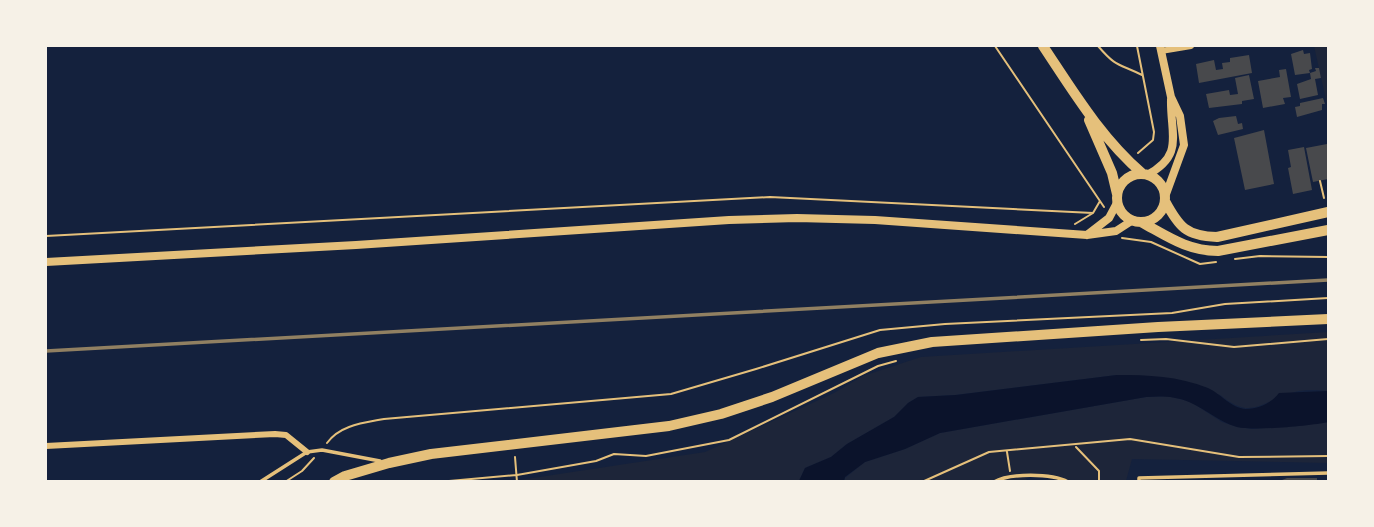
<svg xmlns="http://www.w3.org/2000/svg" width="1374" height="527" font-family="'IBM Plex Sans',sans-serif">
  <rect width="100%" height="100%" fill="#14213d"/>
  <path fill="#1d2539" d="M1314 46H1328V109Z
    M1328 332V391C1318 390 1305 389 1295 392 1262 400 1253 422 1220 395L1117 375 955 395 918 397 908 403 894 417 847 444 831 457 805 468 799 481 507 482 705 452 834 393 863 376 921 357Z
    M1169 396 1191 402 1222 422 1237 427 1253 429 1328 422V463L1132 459 1126 481H1068L1061 478 1023 475 1028 481H1035L844 482 845 478 865 462 905 449 940 433 1146 397Z"/>
  <path fill="#0b132b" d="M1117 375C1148 375 1178 376 1208 388 1221 394 1231 408 1246 409 1260 409 1271 403 1279 393L1328 391V422C1310 426 1255 431 1237 427 1219 422 1206 409 1189 402 1175 396 1161 396 1146 397L940 433 905 449 865 462 845 477 844 481H799L805 468 831 457 847 444 894 417 908 403 918 397 956 395Z"/>
  <path fill="#48494c" d="M1303 50 1304 54 1310 53 1312 69 1309 70 1310 73 1295 75 1291 54Z
    M1249 55 1252 73 1199 83 1196 64 1214 60 1216 70 1223 69 1222 63 1230 62V58Z
    M1315 68H1319L1321 78 1315 79 1318 95 1300 99 1297 84 1311 79 1310 73 1316 71Z
    M1286 69 1291 97 1283 98 1285 104 1263 108 1258 81 1280 77 1279 70Z
    M1249 75 1254 99 1242 101V104L1209 108 1206 94 1229 90 1230 95 1238 94 1235 78Z
    M1323 98 1325 104H1322V110L1297 117 1295 107 1300 106V103Z
    M1236 116 1238 124 1242 123 1243 129 1218 135 1213 121 1219 118Z
    M1264 130 1274 184 1245 190 1234 138Z
    M1327 144 1328 179 1313 182 1306 148Z
    M1304 147 1312 190 1293 194 1288 168 1291 167 1288 150Z
    M1287 478H1317V482H1277Z"/>
  <g fill="none" stroke-linecap="round" stroke-linejoin="round">
    <path stroke="#e5c07b" stroke-width="2" d="M995 46 1104 207
      M1098 46C1117 68 1118 63 1142 75
      M1137 46 1154 132 1153 140 1138 153
      M1320 181 1324 198
      M1075 224 1093 213 1100 201
      M46 236 770 197 1093 213
      M1122 238 1151 242 1200 264 1216 262
      M1235 259 1260 256 1328 257
      M1141 340 1166 339 1234 347 1328 339
      M327 443C340 425 363 423 384 419L671 394 756 369 880 330 945 324 1172 313 1225 304 1328 298
      M1076 447 1099 471V482
      M1007 452 1010 471
      M515 457 517 482
      M285 482 302 471 314 458
      M438 482 517 475 596 461 614 454 646 456 729 440 878 366 896 361
      M922 482 989 452 1130 439 1239 457 1328 456"/>
    <path stroke="#e5c07b" stroke-width="3.5" d="M260 482 307 452 322 450 380 461
      M994 482C1009 473 1052 473 1068 482
      M1139 482V478L1328 473"/>
    <path stroke="#e5c07b" stroke-width="6" d="M1161 51 1191 46
      M46 446 275 434 286 435 307 452"/>
    <path stroke="#e5c07b" stroke-width="8" d="M1160 46 1171 97 1180 116 1184 145 1165 197
      M1147 175C1185 155 1170 134 1171 99
      M1087 235 1109 218 1117 203
      M46 262 356 245 729 220 797 218 875 220 1087 235 1116 231 1133 220"/>
    <path stroke="#e5c07b" stroke-width="10" d="M1043 46C1073 91 1101 138 1143 174
      M1089 120 1112 173 1117 194
      M1117 198a24 24 0 1 1 48 0a24 24 0 1 1-48 0Z
      M1165 201C1179 227 1186 236 1217 237L1328 212
      M1141 222C1167 236 1187 251 1218 251L1328 230"/>
    <path stroke="#e5c07b" stroke-width="10" d="M334 482 345 476 389 463 431 454 669 426 721 414 772 397 878 353 932 342 1158 327 1328 319"/>
    <path stroke="#918062" stroke-width="3.5" d="M46 351 1328 280"/>
  </g>
  <rect width="1374" height="527" fill="none" stroke="#f6f1e7" stroke-width="94"/>
</svg>
